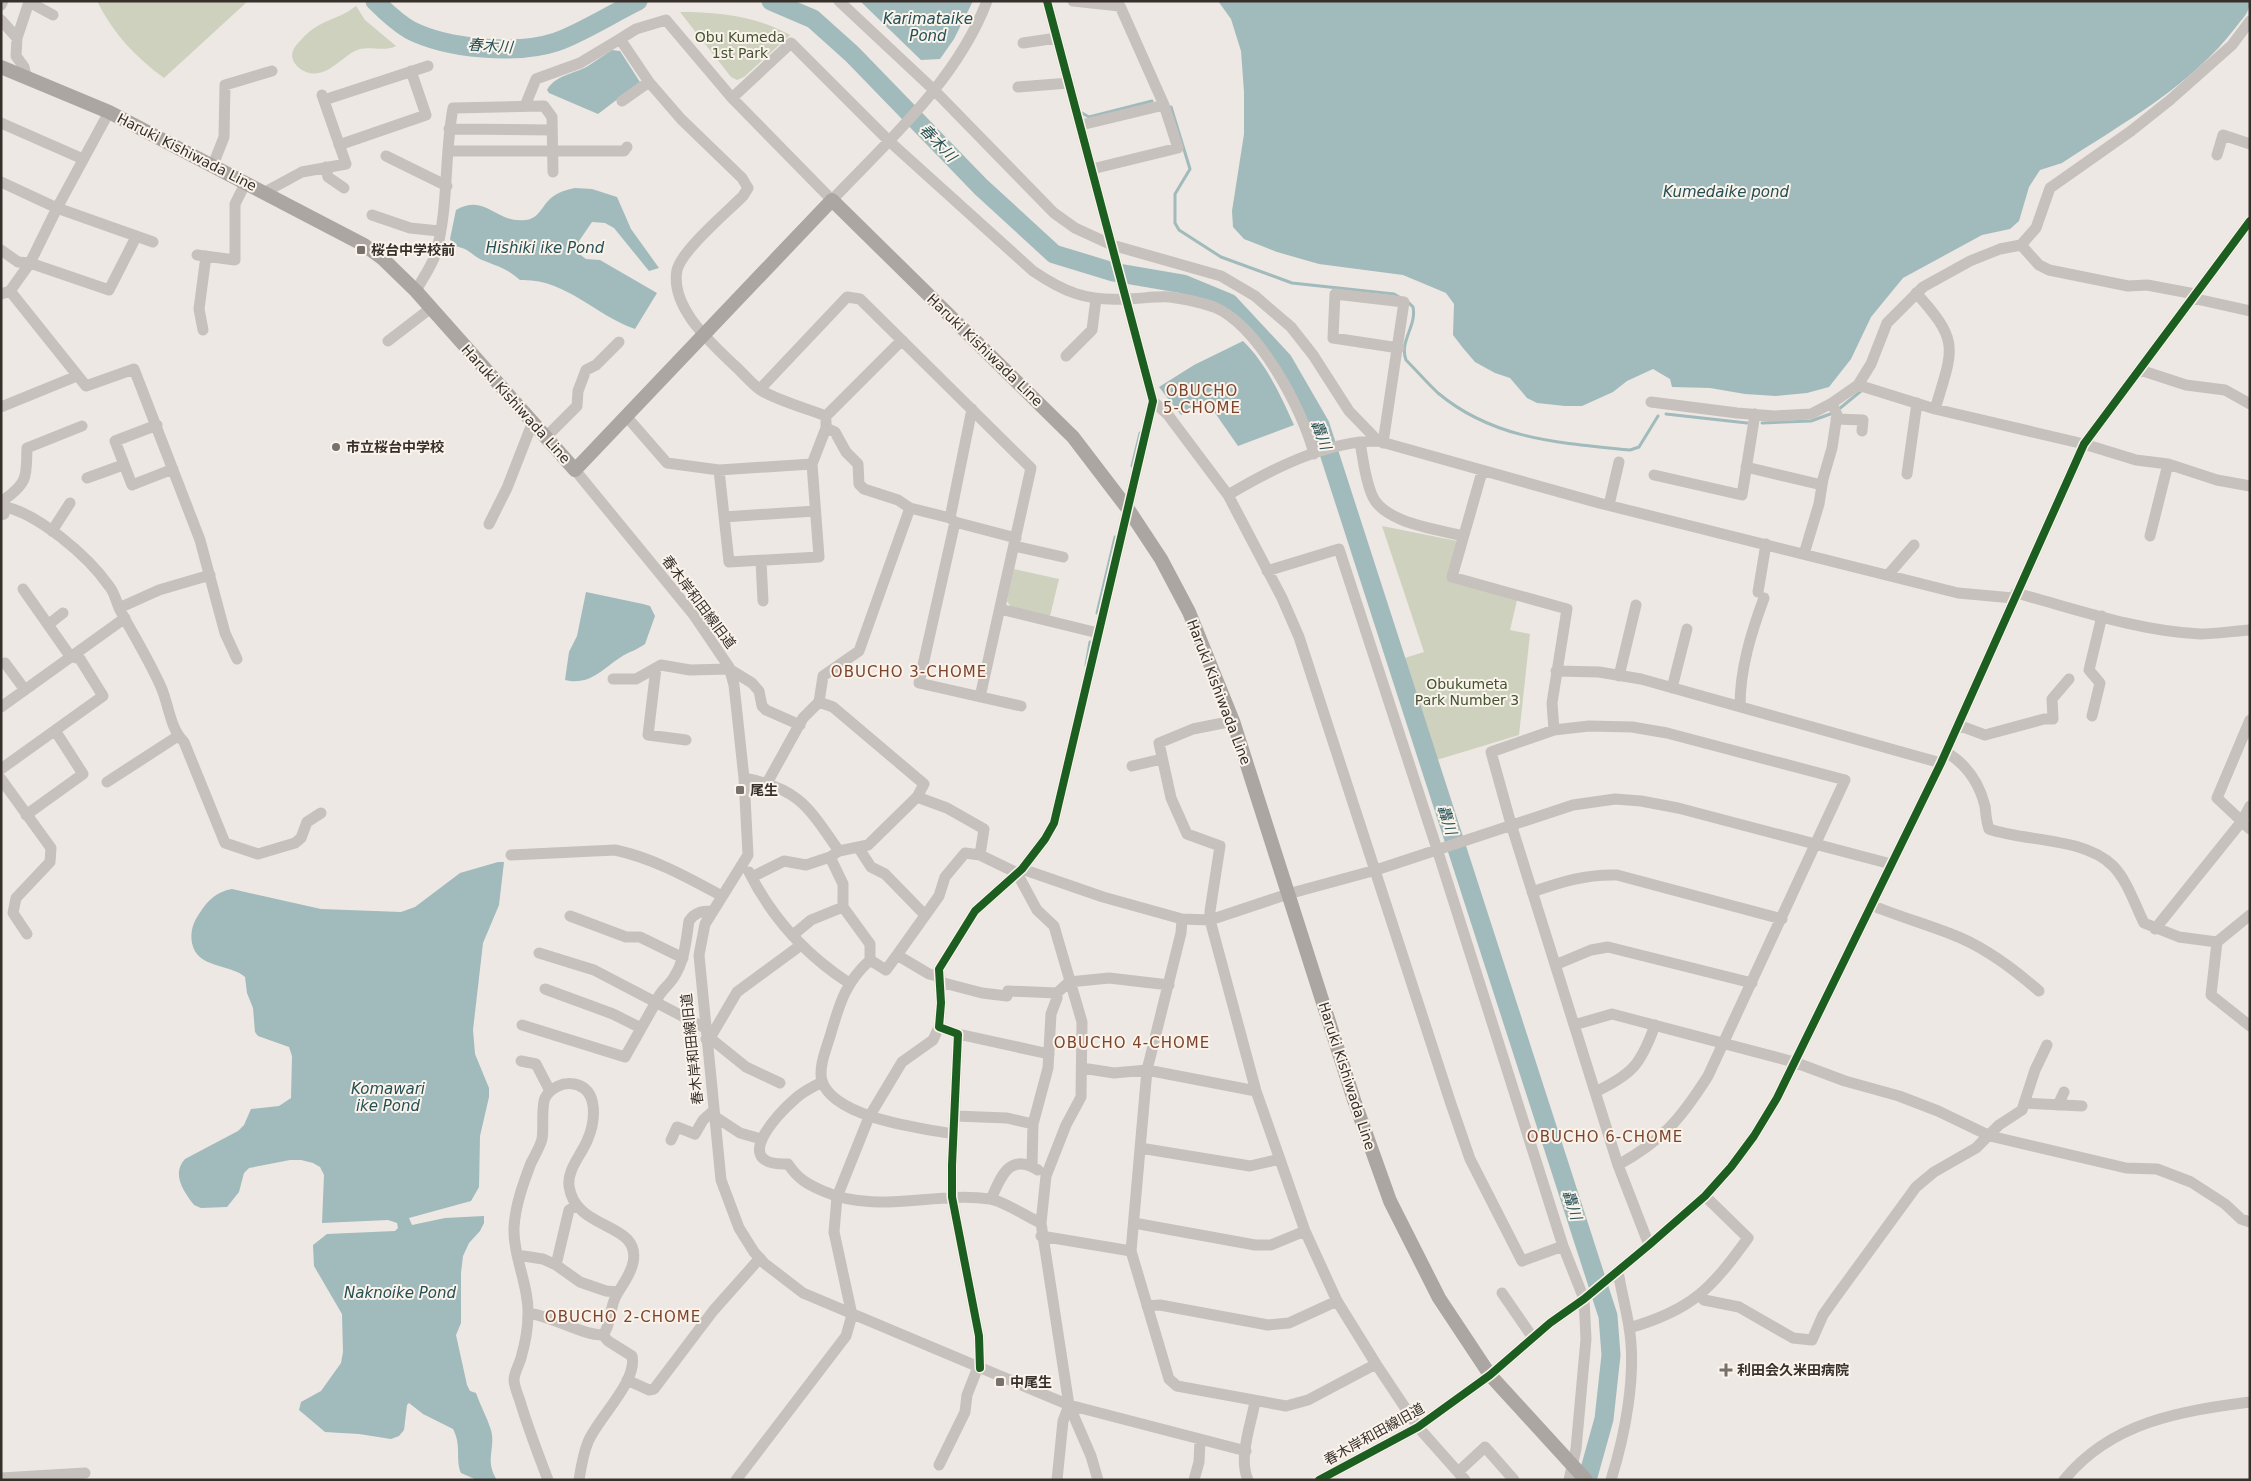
<svg xmlns="http://www.w3.org/2000/svg" width="2251" height="1481" font-family="'DejaVu Sans','Noto Sans JP',sans-serif">
  <rect width="100%" height="100%" fill="#ede8e3"/>
  <path fill="#cdd1be" d="M97 1H248L164 78C135 57 113 33 97 1Z
    M356 6 365 20 396 46C383 53 367 44 355 51 339 59 324 81 304 71 300 69 295 65 293 60 290 52 295 46 301 40 319 19 337 21 356 6Z
    M680 12C718 12 757 16 790 35L744 77 737 80 731 77Z
    M1382 526 1462 542 1447 579 1518 596 1510 630 1530 634 1519 735 1430 762 1398 660 1424 652Z
    M1014 569 1059 579 1050 616 1011 607 1007 601Z"/>
  <path fill="#a1babc" d="M860 1H973L954 39 940 59 921 60Z
    M1218 1H2250C2250 12 2242 19 2236 27 2191 86 2123 123 2062 163L2040 170 2029 187 2019 221 2010 229 1982 235 1903 278 1871 317 1851 359 1829 387 1807 393 1776 396 1745 394 1710 388 1672 387 1670 379 1653 369 1627 381 1613 392 1582 406H1565L1537 403 1527 398 1510 378 1495 373 1475 362 1463 348 1453 335 1454 304 1446 293 1403 275 1319 264 1277 252 1244 239 1233 227 1232 211 1244 134V92L1241 51 1231 19Z
    M612 50 620 51 640 82 598 114 549 93 547 90C555 75 574 74 588 66 596 61 604 55 612 50Z
    M575 188 592 189 617 197 631 229 659 268 649 271 614 228 605 223 592 222 579 241 578 253 586 259 600 260 657 293 635 329C595 315 565 278 520 280 508 269 497 266 482 260 471 255 470 249 455 246L450 239 456 210C486 193 496 224 525 220 539 219 541 207 551 198 558 192 566 190 575 188Z
    M1243 341C1266 363 1281 396 1294 425L1238 446 1206 400 1181 415 1159 387 1194 365Z
    M586 592 643 604 650 606 655 616 645 644C637 650 628 652 621 657 602 669 590 686 565 680L569 652 577 636Z
    M498 862H504L499 905 483 943 473 1030 475 1054 489 1088V1097L480 1136 479 1187 471 1201 409 1218 412 1225 445 1218 484 1216V1223L480 1231 469 1243 463 1256 461 1273V1323L456 1335 467 1385 470 1391 476 1393C480 1405 487 1417 491 1430 496 1449 484 1460 497 1480H477L461 1473C455 1459 462 1446 453 1429L423 1414 409 1403 407 1405 404 1430 399 1436 391 1439 359 1434 325 1432 299 1410 301 1402 321 1391 341 1363 343 1352 342 1314 314 1266 313 1245 327 1234 395 1231 398 1228 397 1223 388 1220 322 1223 324 1175 320 1167 313 1163 301 1160H290L249 1168 244 1173 239 1192 227 1207 201 1208 194 1205C184 1192 171 1174 185 1159L238 1131 244 1125 251 1109 279 1106 291 1098 292 1056 289 1047 258 1036 255 1032 253 1008 247 993 245 977C229 963 197 969 192 943 190 932 193 923 199 914 208 900 216 892 232 889L321 909 401 912 415 907 460 873Z"/>
  <g fill="none" stroke-linecap="round" stroke-linejoin="round">
    <path stroke="#a1babc" stroke-width="3" d="M1171 107 1190 169 1175 194V223L1179 230 1221 257 1292 283 1394 294 1399 297
      M1082 113 1089 117 1152 101
      M1407 301 1413 307C1417 326 1399 341 1406 360 1417 371 1427 383 1438 393 1494 440 1561 443 1630 450L1639 447 1658 416
      M1839 409 1861 391
      M1666 414 1747 423
      M1762 423 1811 421 1833 413
      M1132 466 1140 433
      M1097 613 1115 537
      M1086 665 1090 642"/>
    <path stroke="#a1babc" stroke-width="19" d="M375 1C385 11 398 23 410 30 447 49 517 55 556 42 580 34 613 13 638 1
      M771 1 813 19 852 54 981 187 1054 254 1113 272 1183 284 1229 303 1283 361 1320 425 1608 1316 1611 1355 1604 1419 1587 1480"/>
    <path stroke="#c6c1bc" stroke-width="11" d="M839 1 934 90 1054 213 1075 228 1112 245 1221 276 1255 296 1291 327 1313 355 1349 411 1378 441 1599 503 1958 593 2013 598
      M1073 1 1120 6 1164 105
      M1 5 3 1
      M1 20 17 38
      M1023 43 1057 38
      M26 76 24 67 16 56 17 38 29 2 53 15
      M1018 87 1069 83
      M732 98 791 43 889 141 1033 271C1064 292 1086 301 1124 299 1140 299 1154 296 1170 297 1184 299 1200 302 1214 307 1258 325 1303 410 1314 454
      M324 100 428 66
      M622 101 649 82
      M525 106 536 79 580 63 620 39
      M1 123 83 159
      M1081 125 1164 105 1178 148 1092 169
      M449 129 552 130
      M339 145 426 115 411 71
      M448 151H624L627 147
      M2217 155 2223 135 2250 144
      M386 156 447 186
      M213 165 224 137 225 85 272 71
      M326 167 328 177 344 188
      M1 182 57 208 153 242
      M265 192 302 172 346 164 322 95
      M372 215 410 228 439 231
      M2021 245 2039 265 2049 270 2128 286 2147 285 2195 294
      M1 250 18 262 30 263 109 290 136 237
      M197 255 235 260V204L246 182
      M10 291 86 386 134 369 200 540 225 633 237 659
      M416 291C422 279 432 266 436 253 449 206 444 156 453 108L544 106 552 117 553 172
      M1916 293C1961 342 1953 349 1935 409
      M1 294 10 291 30 263 57 208 109 112
      M2192 298 2250 311
      M203 330 199 309 206 256
      M902 340 826 416C808 409 773 399 759 389 750 382 742 372 734 365 710 342 670 307 677 270 682 250 727 212 743 196L748 188 742 178 681 119 649 82 620 39 636 29 666 20 732 98 832 200C889 140 957 80 987 1
      M388 341 431 308
      M1066 356 1092 330 1096 299
      M2140 370 2186 385 2225 390 2250 404
      M1858 385 1935 409 2084 444 2136 460 2168 464 2217 480 2250 486
      M760 389 847 297 860 299 1031 468 980 697
      M1153 401 1168 415 1228 495 1282 598 1299 637 1450 1101 1470 1159 1522 1261 1563 1246
      M1651 402 1737 413 1774 416 1811 414 1832 403 1858 385 1871 364 1887 323 1923 287 1970 261 2000 249 2021 245 2036 228 2050 188 2131 131 2170 100 2232 45 2250 21
      M1 407 77 376
      M626 416 667 463 719 470 812 464 826 428
      M1836 419 1863 420 1862 431
      M826 421V428L835 432 846 452 858 464 859 484 864 489 898 500 910 508 950 518 955 522
      M157 425 115 441 132 485 173 469
      M545 438 577 406 578 391 586 370 596 365 619 342
      M1360 442C1363 459 1365 479 1372 495 1383 523 1437 529 1463 536
      M1383 443 1404 302 1335 294 1333 338 1399 348
      M1746 467 1822 485
      M575 470 693 614 729 667 734 685 744 778 748 855 705 924 699 955 721 1180 739 1228 754 1252 764 1263 803 1293 1069 1405 1091 1456 1098 1480
      M719 470 729 562 819 557 812 464
      M1482 472 1452 577 1567 609 1552 703 1554 730
      M1907 474 1917 403
      M1654 475 1742 495 1755 414
      M87 478 123 465
      M1228 495C1272 469 1326 441 1378 441
      M1609 505 1619 462
      M1 506C37 512 88 556 109 586 115 593 116 602 120 610 134 636 149 660 161 687 169 705 170 729 184 742L225 843 258 854 295 843 301 838 307 822 321 813
      M1 515 4 514 5 499C29 482 26 475 27 448L82 426
      M724 517 815 511
      M950 518 972 409
      M489 524 507 488 532 424
      M52 531 70 503
      M2150 536 2168 464
      M1016 538 955 522 919 683 1021 706
      M1014 546 1063 557
      M1804 554 1819 504 1823 479 1832 448 1837 415 1832 403
      M761 561 763 601
      M1267 571 1339 549 1437 849 1563 1246 1584 1299 1586 1339 1576 1449 1569 1480
      M1888 575 1914 545
      M1758 592 1766 544
      M2016 593C2076 609 2137 631 2200 634 2216 634 2233 631 2250 630
      M119 608 159 590 210 575
      M1000 609 1098 633
      M49 624 63 613
      M5 663 25 690
      M656 668 648 735 686 740
      M1556 671 1599 672 1641 679 1941 763
      M1619 676 1636 605
      M613 679H636L661 665 690 670 729 669 752 683 759 691 762 706 766 710 800 725
      M1672 688 1687 629
      M1740 706C1740 669 1751 633 1764 598
      M1 707 125 618
      M2092 716 2100 683 2089 670 2102 616
      M2250 720 2217 798 2250 829
      M1233 721 1193 729 1159 743 1171 798 1187 834 1220 846 1210 911V920L1256 1091 1305 1231 1337 1301 1376 1364 1418 1427 1465 1480
      M1958 725 1985 735 2044 719H2053L2052 699 2069 679
      M1946 752C1966 764 1979 782 1985 806 1986 814 1986 821 1989 829 2026 842 2084 837 2113 866 2127 880 2135 905 2144 923L2179 937 2217 942
      M1132 766 1162 759
      M1 769 103 696 80 659 70 656 23 589
      M744 778C800 789 808 807 839 851
      M1 779 51 848 50 862 16 898 13 913 27 934
      M107 782 178 736
      M767 783 803 718 819 702 823 676 859 651 910 508
      M917 797 947 808 984 829 980 855
      M26 815 83 774 56 732
      M858 847 871 867 885 874 925 915
      M511 855 615 850C653 858 687 877 722 896
      M830 857 843 884V907
      M1022 869 1103 897 1182 919 1210 920 1288 894 1376 870 1573 805 1615 799 1641 801 1678 808 1891 864
      M749 872C772 918 806 955 849 983
      M752 877 784 861 806 865 830 857 839 851 868 845 917 797 924 784 833 707 819 702
      M1532 892C1561 882 1586 874 1617 875L1782 919
      M1871 905C1898 916 1925 924 1951 934 1981 945 2015 970 2039 991
      M2250 915 2217 942 2211 995 2250 1026
      M570 916 626 937H640L683 958
      M1182 919 1181 933 1147 1070 1131 1251 1169 1379 1177 1386 1286 1406 1308 1400 1376 1364
      M2155 929 2242 821 2250 806
      M793 935 811 920 843 907 870 944V960
      M539 953 594 970 705 1028
      M897 955 886 970 870 960C846 982 840 1002 831 1033 827 1047 818 1067 822 1081 834 1118 921 1128 953 1134
      M1555 965 1591 950 1608 947 1752 983
      M940 977 929 974 897 955 939 896 945 877 965 853 980 855 1017 873 1037 910 1054 926 1082 1022 1081 1097 1066 1125 1046 1176 1041 1223
      M940 982 982 993 1007 996 1008 991 1057 993 1069 982 1109 978 1169 985
      M545 989 613 1014 641 1028
      M522 1025 625 1057 656 1002C660 990 668 987 674 977 685 960 686 940 689 921 695 912 702 911 712 911
      M1574 1025 1612 1014 1794 1062 1845 1081 1899 1096 1938 1111 1990 1136 2126 1168 2157 1169 2191 1182 2225 1204 2241 1219 2250 1222
      M958 1034 1049 1054
      M710 1038 746 1067 780 1083
      M706 1039 710 1038 737 992 801 945
      M521 1061 536 1064 550 1091
      M1082 1068 1114 1073 1147 1070 1256 1091
      M822 1082C813 1087 804 1091 796 1098 775 1116 730 1166 788 1164 798 1179 807 1184 823 1191 877 1215 934 1191 990 1199 1004 1201 1027 1217 1041 1223L1069 1405 1063 1421 1057 1480
      M1595 1092C1633 1074 1641 1064 1655 1025
      M2024 1103 2082 1106
      M2058 1105 2064 1092
      M714 1116 740 1133 761 1139
      M955 1116 1007 1118 1033 1124
      M671 1140 677 1127 695 1134 703 1120 713 1111
      M1140 1148 1250 1166 1280 1159
      M1618 1165C1663 1140 1680 1120 1708 1076L1845 780 1667 733 1632 727 1589 726 1554 730 1491 752 1511 824 1618 1165 1649 1245
      M1032 1166 1033 1124 1048 1068 1051 1014 1057 998V993
      M991 1199C1001 1177 1009 1152 1038 1170
      M1134 1223 1255 1245H1271L1305 1231
      M1041 1236 1131 1251
      M517 1255 543 1259 556 1265 580 1282 606 1291 618 1292
      M556 1265 569 1210 575 1206
      M1502 1293 1533 1338
      M1700 1296 1704 1300 1739 1307 1793 1338 1812 1340 1823 1315 1835 1298 1916 1187 1934 1172 1976 1148 1999 1125 2022 1110 2035 1070 2047 1045
      M1147 1306 1160 1305 1268 1325 1289 1323 1337 1301
      M528 1313C552 1316 584 1336 603 1335 612 1323 609 1309 616 1296 622 1285 630 1276 633 1263 642 1221 575 1232 569 1186 567 1170 581 1155 587 1141 595 1123 600 1089 574 1084 563 1082 550 1088 545 1098 541 1107 544 1128 542 1139 540 1147 535 1155 531 1163 523 1184 515 1206 514 1228 513 1257 529 1285 528 1314 528 1329 525 1344 521 1358 519 1365 514 1373 514 1380 514 1386 518 1395 520 1401 528 1428 538 1454 548 1480
      M1629 1328C1692 1310 1711 1289 1748 1238L1705 1196
      M980 1368 979 1336 952 1197V1165L958 1034 939 1027 941 1003 939 969 975 911 1022 869 1045 839 1054 823 1153 401 1047 1
      M627 1380 649 1390 654 1389 713 1311 760 1258
      M1069 1405 1246 1451
      M939 1465 965 1412 967 1395 978 1367
      M1458 1472 1485 1447 1514 1480
      M1 1478 85 1473
      M579 1480C581 1467 583 1454 588 1442 598 1418 638 1381 632 1356L608 1341 603 1335
      M736 1480 846 1336 852 1315 834 1232 837 1197 869 1117 902 1062 933 1040 939 1027
      M1194 1480 1199 1462 1200 1440
      M1248 1480C1238 1458 1251 1424 1255 1402
      M1319 1480 1418 1427 1490 1375 1550 1323 1584 1299 1649 1245 1705 1196 1731 1167 1754 1136 1777 1098 1941 763 2084 444 2250 221
      M1611 1480C1625 1435 1637 1374 1629 1327 1626 1308 1621 1290 1618 1271
      M2064 1480C2111 1422 2180 1411 2250 1402"/>
    <path stroke="#aba6a1" stroke-width="14" d="M1 67 109 112 364 245 382 258 416 291 575 470 832 200 1073 437 1128 509 1161 559 1189 612 1233 721 1354 1100 1390 1201 1439 1298 1490 1375 1586 1480"/>
    <g stroke="#f9f3eb" stroke-width="11">
      <path id="cycleway" d="M980 1368 979 1336 952 1197V1165L958 1034 939 1027 941 1003 939 969 975 911 1022 869 1045 839 1054 823 1153 401 1047 1
        M1319 1480 1418 1427 1490 1375 1550 1323 1584 1299 1649 1245 1705 1196 1731 1167 1754 1136 1777 1098 1941 763 2084 444 2250 221"/>
    </g>
    <use href="#cycleway" stroke="#1b5e20" stroke-width="8"/>
  </g>
  <g fill="#77706b" stroke="#f9f3eb" stroke-width="2">
    <rect x="356" y="245" width="10" height="10" rx="2.5"/>
    <circle cx="336" cy="447" r="5"/>
    <rect x="735" y="785" width="10" height="10" rx="2.5"/>
    <path d="M1723.5 1362.5h5v5h5v5h-5v5h-5v-5h-5v-5h5z"/>
    <rect x="995" y="1377" width="10" height="10" rx="2.5"/>
  </g>
  <g text-anchor="middle" dominant-baseline="central" stroke-width="4" stroke-linejoin="round" paint-order="stroke">
    <g font-size="14" fill="#445330" stroke="#f9f3eb">
      <text x="740" y="37">Obu Kumeda<tspan x="740" dy="16">1st Park</tspan></text>
      <text x="1467" y="684">Obukumeta<tspan x="1467" dy="16">Park Number 3</tspan></text>
    </g>
    <g font-size="14" fill="#372f2a" stroke="#f9f3eb">
      <text transform="translate(187 152) rotate(27)">Haruki Kishiwada Line</text>
      <text transform="translate(985 350) rotate(44)">Haruki Kishiwada Line</text>
      <text transform="translate(516 404) rotate(48)">Haruki Kishiwada Line</text>
      <text transform="translate(699 602) rotate(53)">春木岸和田線旧道</text>
      <text transform="translate(1219 692) rotate(69)">Haruki Kishiwada Line</text>
      <text transform="translate(692 1049) rotate(-96)">春木岸和田線旧道</text>
      <text transform="translate(1347 1076) rotate(72)">Haruki Kishiwada Line</text>
      <text transform="translate(1374 1434) rotate(-29)">春木岸和田線旧道</text>
    </g>
    <g font-size="14" font-weight="bold" fill="#372f2a" stroke="#f9f3eb" text-anchor="start">
      <text x="371" y="250">桜台中学校前</text>
      <text x="346" y="447">市立桜台中学校</text>
      <text x="750" y="790">尾生</text>
      <text x="1737" y="1370">利田会久米田病院</text>
      <text x="1010" y="1382">中尾生</text>
    </g>
    <g font-size="15" font-style="italic" fill="#244f54" stroke="#f9f3eb">
      <text x="928" y="19">Karimataike<tspan x="928" dy="17">Pond</tspan></text>
      <text transform="translate(490 46) rotate(4)">春木川</text>
      <text transform="translate(938 143) rotate(46)">春木川</text>
      <text x="1726" y="192">Kumedaike pond</text>
      <text x="545" y="248">Hishiki ike Pond</text>
      <text transform="translate(1321 435) rotate(69)">轟川</text>
      <text transform="translate(1447 820) rotate(72)">轟川</text>
      <text x="388" y="1089">Komawari<tspan x="388" dy="17">ike Pond</tspan></text>
      <text transform="translate(1572 1205) rotate(72)">轟川</text>
      <text x="400" y="1293">Naknoike Pond</text>
    </g>
    <g font-size="15" letter-spacing="1" fill="#7e432b" stroke="#f9f3eb">
      <text x="1202" y="391">OBUCHO<tspan x="1202" dy="17">5-CHOME</tspan></text>
      <text x="909" y="672">OBUCHO 3-CHOME</text>
      <text x="1132" y="1043">OBUCHO 4-CHOME</text>
      <text x="1605" y="1137">OBUCHO 6-CHOME</text>
      <text x="623" y="1317">OBUCHO 2-CHOME</text>
    </g>
  </g>
  <rect width="2251" height="1481" fill="none" stroke="#372f2a" stroke-width="5"/>
</svg>
